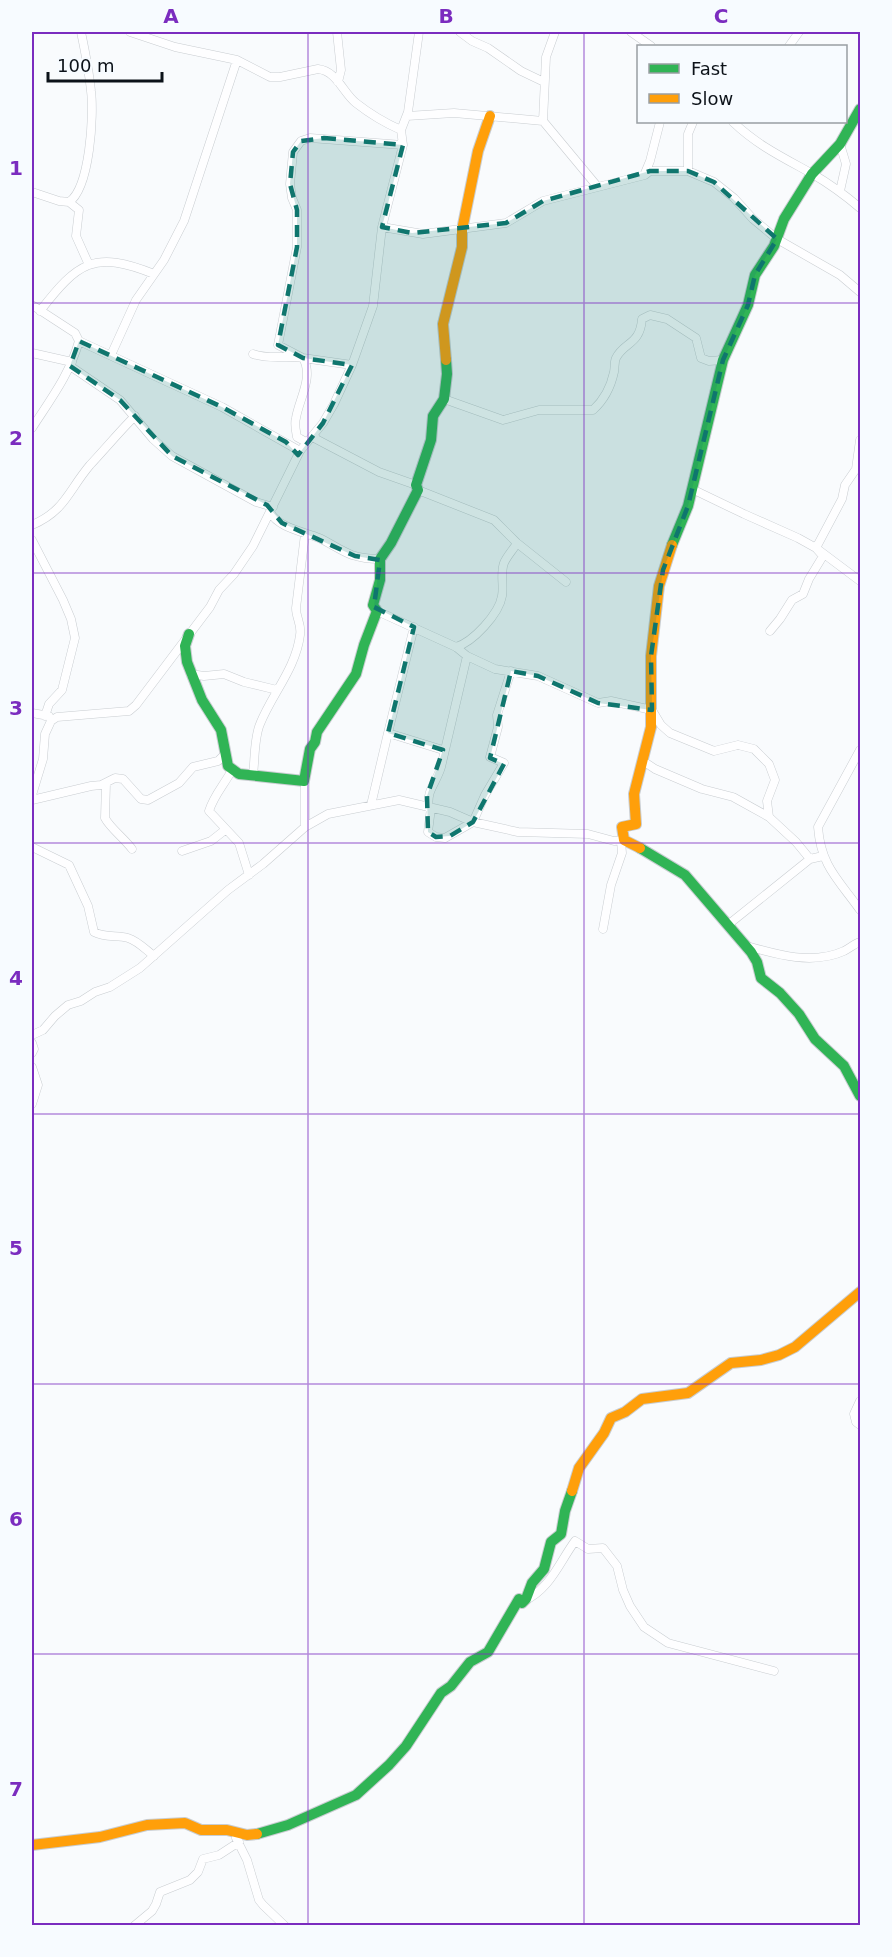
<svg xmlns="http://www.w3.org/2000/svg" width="892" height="1957" font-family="'DejaVu Sans',sans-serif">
  <rect width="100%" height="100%" fill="#f9fbfd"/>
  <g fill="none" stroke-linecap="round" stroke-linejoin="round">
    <g stroke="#c9cdd1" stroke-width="9">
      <path id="street" d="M130 32 175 47 237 60 270 77H280L318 69C337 71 343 93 356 103 370 114 385 123 401 130
        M337 32 341 70 338 82
        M460 32 472 41 488 48 521 71 544 82
        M555 32 546 57 543 121 597 186
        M631 32 651 46
        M789 46 799 32
        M407 116 454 113 543 121
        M733 122C757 145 782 157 811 173 828 183 845 195 860 208
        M840 144 846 164 840 191
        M688 171V134L693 122
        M645 173 650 161 660 122
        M32 192 59 201 69 202C90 188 94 115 91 91 89 71 85 51 81 32
        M69 202 79 210 76 236 89 265
        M382 227 423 234 506 223 543 201 645 175 650 171H688L714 182 734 198 753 219 777 239 840 275 860 292
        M32 305 75 333 79 341C70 374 50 400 32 428
        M40 311C78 262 94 250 154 274
        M79 341 222 407 300 451
        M32 353 72 362
        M253 354C269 360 286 355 303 358 314 377 299 399 296 418 294 424 296 431 297 437L306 442
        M111 355 136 300 164 260 184 221 237 60
        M352 365 303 358 278 345 297 247V210L292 198 290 184 293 152 301 141 310 138 403 145
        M70 366 120 400 153 439 172 456 256 502 273 507
        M444 399 503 420 539 410H593C604 400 611 386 614 372 615 367 614 362 616 358 624 342 640 345 642 319L650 315 667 319 696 338 701 358 709 361 723 360
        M314 434 316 439 379 472 416 485
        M692 489 744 514 798 538 816 548 860 581
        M418 490 494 520 517 543 566 582
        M270 512C278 528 305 532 319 538 330 543 341 551 352 555 361 558 371 559 380 559
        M32 525C65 511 68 491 90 465 105 449 119 432 135 416
        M32 540 63 600 71 619 75 638 62 690 49 704 45 716
        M377 611 456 647 467 656 495 669 538 676 598 703 611 701 652 710 661 725 670 733 714 751 738 745 754 749 769 764 775 780 767 801 769 817 796 842 810 859
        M414 627 388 733 443 750
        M770 631 780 619 792 600 803 594 809 579 823 556 816 548 842 499 845 485 856 469 860 440
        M456 647C473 642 499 614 502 596 504 586 500 573 504 563 507 556 513 550 517 543
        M191 674 204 676 224 674 244 682 277 690
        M32 713 49 716 51 721 57 717 129 711 136 705 210 607 219 590 234 574 253 546 300 451 323 423 334 404 352 365 373 306 382 227 403 145 401 130 408 112 419 32
        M860 750 818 827C821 867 839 880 860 910
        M643 761 655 769 702 789 733 797 769 817
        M232 770C224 785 214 795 209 811L239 843 249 875
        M253 775C255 759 254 738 260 724 272 694 296 668 300 635 302 625 296 618 296 608L305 534
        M106 783 105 818C110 828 125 839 132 849
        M32 795 43 759 45 734 51 721
        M32 800 91 786 101 785 115 778 123 779 141 799 148 800 179 783 193 767 218 761 223 756
        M371 805 388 733
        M429 808C426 790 436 784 441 767L467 656
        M431 808 428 832 436 837 445 838 473 822 485 795 504 763 490 757 498 727 497 715 511 671
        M305 827V777
        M32 847 69 865 88 906 94 932C105 938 117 935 128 938 138 941 146 950 154 956
        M182 851 211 841 225 830
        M729 924 810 859 823 856
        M603 929 611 885 622 853 621 841
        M747 946C778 955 813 965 844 951 850 948 854 944 860 942
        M32 1035 43 1030 55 1016 68 1005 81 1001 95 992 110 987 140 968 228 890 263 864 305 827 328 814 399 800 450 812 473 822 518 832 588 834 614 841 624 840
        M32 1043 34 1049 32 1053
        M32 1067 38 1085 32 1104
        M860 1401 854 1414 856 1422 860 1425
        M524 1601C550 1589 559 1563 575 1541L588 1549 603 1548 617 1566 623 1590 630 1606 644 1627 668 1643 774 1671
        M236 1838 247 1860 259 1900 263 1905 285 1926
        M134 1926 152 1911 156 1904 160 1892 190 1880 198 1872 203 1859 219 1855 239 1842"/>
    </g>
    <g stroke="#c9cdd1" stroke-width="12">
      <path id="fast" d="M672 545 688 506 723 360 748 305 755 275 774 246 784 219 812 174 840 144 860 109
        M189 634 185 646 187 662 202 700 221 730 228 766 239 774 304 781 310 749 315 742 317 732 356 674 364 645 377 611 373 605 380 580V559L391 543 418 490 416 485 431 440 433 416 444 399 447 374 446 360
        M640 848 685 875 751 952 757 962 761 978 780 993 799 1014 815 1039 844 1066 860 1096
        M257 1834 288 1825 356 1795 389 1765 406 1746 441 1693 451 1686 470 1662 488 1652 519 1599 522 1603 526 1599 532 1583 544 1569 551 1542 561 1534 565 1511 572 1491"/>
    </g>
    <g stroke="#c9cdd1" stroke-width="12">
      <path id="slow" d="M446 360 443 324 462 247V230L478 151 490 116
        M640 848 624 840 622 827 636 824 634 794 651 727V656L659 586 672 545
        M572 1491 579 1468 604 1433 611 1418 625 1412 642 1399 688 1393 731 1363 761 1360 779 1355 795 1347 860 1292
        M32 1845 100 1837 147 1825 185 1823 201 1830H227L247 1835 257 1834"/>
    </g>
    <use href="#street" stroke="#fefeff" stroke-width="8"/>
    <use href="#fast" stroke="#30b455" stroke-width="10"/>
    <use href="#slow" stroke="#ff9f0a" stroke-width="10"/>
  </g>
  <path fill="#0f766e" fill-opacity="0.2" stroke="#0f766e" stroke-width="4.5" stroke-dasharray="12 8" stroke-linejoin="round" d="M324 138 403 145 382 227 412 233 506 223 543 201 650 171H688L714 182 777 239 755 275 748 305 723 360 688 506 663 570 651 656 652 710 598 703 538 676 511 671 490 758 504 764 473 822 450 836 436 837 428 832 427 796 443 750 388 733 414 627 374 607 380 560 355 556 282 523 267 505 172 456 120 400 70 366 79 341 222 407 286 442 298 455 323 423 352 365 303 358 278 345 297 247V210L290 184 293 152 301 141Z"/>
  <path fill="none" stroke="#7b2cbf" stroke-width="1.5" stroke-opacity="0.55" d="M308 32V1926M584 32V1926M32 303H860M32 573H860M32 843H860M32 1114H860M32 1384H860M32 1654H860"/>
  <rect width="892" height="1957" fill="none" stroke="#f7fbff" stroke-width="66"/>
  <rect x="637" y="45" width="210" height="78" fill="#f7fbff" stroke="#999ea3" stroke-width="1.5"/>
  <rect x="649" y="64" width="30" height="9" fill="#30b455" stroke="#999ea3" stroke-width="1.5"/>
  <text x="691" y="75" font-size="18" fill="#0c1219">Fast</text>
  <rect x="649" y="94" width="30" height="9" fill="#ff9f0a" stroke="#999ea3" stroke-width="1.5"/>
  <text x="691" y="105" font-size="18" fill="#0c1219">Slow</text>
  <path d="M48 72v9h114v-9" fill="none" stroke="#0c1219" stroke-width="3"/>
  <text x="57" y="72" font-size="18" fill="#0c1219" stroke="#f7fbff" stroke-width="4.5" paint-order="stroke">100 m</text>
  <rect x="33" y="33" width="826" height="1891" fill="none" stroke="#7b2cbf" stroke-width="2"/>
  <g font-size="20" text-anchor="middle" font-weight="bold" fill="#7b2cbf">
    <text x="171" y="23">A</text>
    <text x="446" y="23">B</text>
    <text x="721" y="23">C</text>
    <text x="16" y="175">1</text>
    <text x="16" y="445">2</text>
    <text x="16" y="715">3</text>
    <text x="16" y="985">4</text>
    <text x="16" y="1255">5</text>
    <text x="16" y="1526">6</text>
    <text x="16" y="1796">7</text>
  </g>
</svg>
